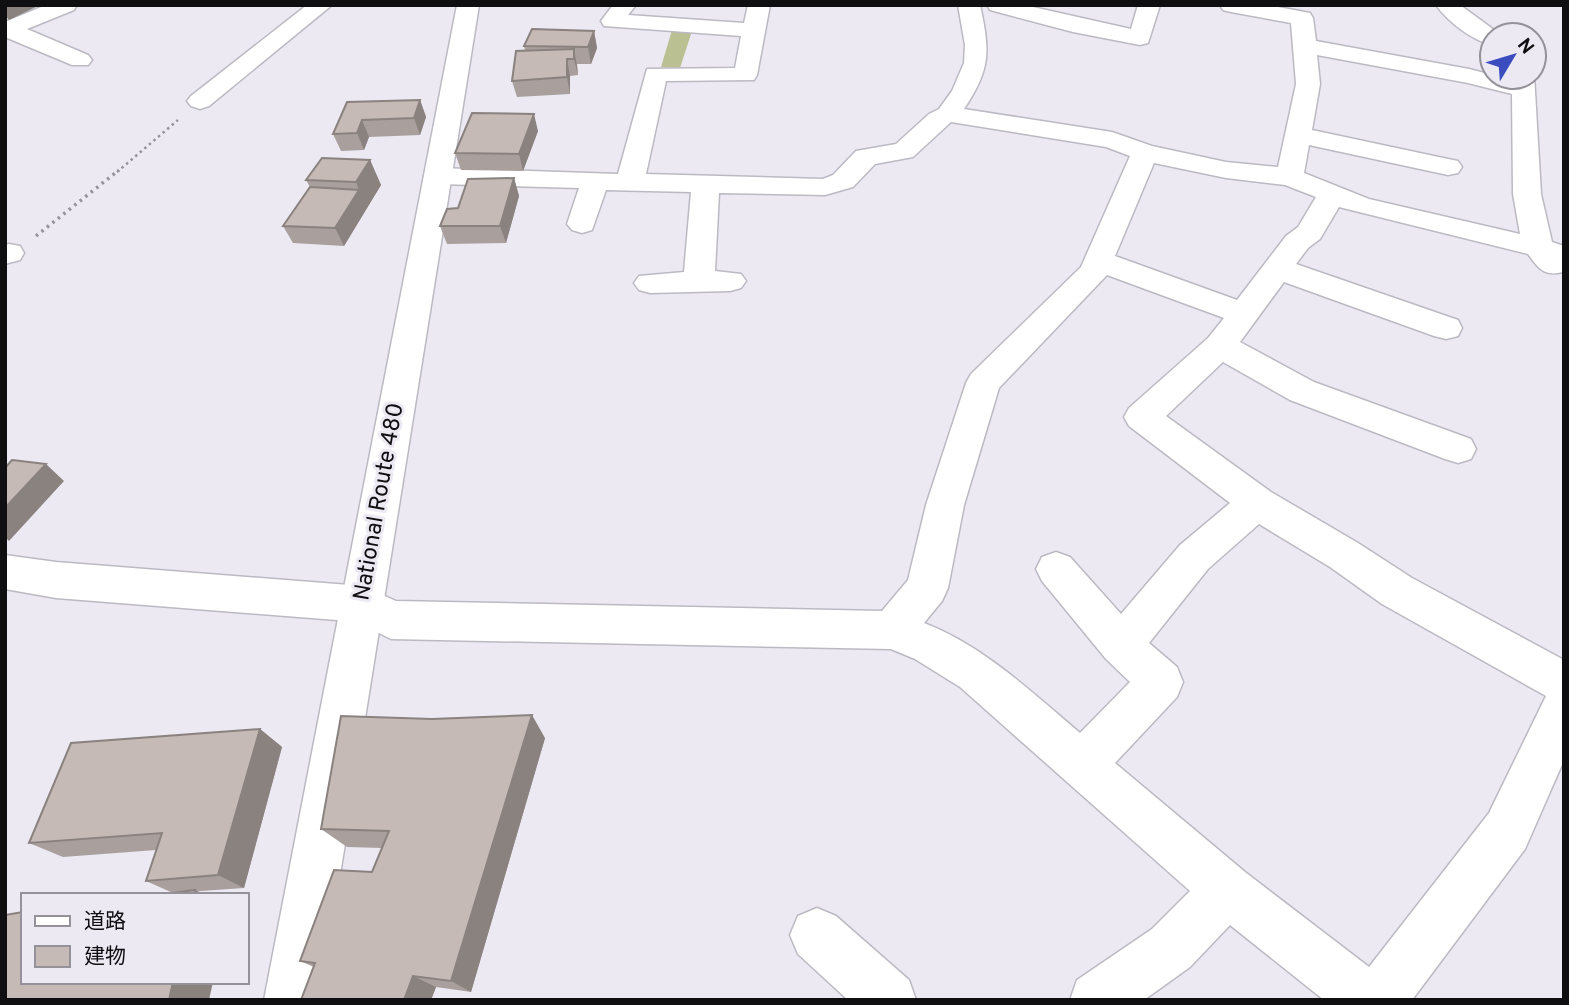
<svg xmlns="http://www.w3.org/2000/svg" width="1569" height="1005" font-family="Overpass,'Noto Sans JP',sans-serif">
  <rect width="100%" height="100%" fill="#ece9f3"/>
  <path fill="#bbc093" d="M672 30 692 31 680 68 661 67Z"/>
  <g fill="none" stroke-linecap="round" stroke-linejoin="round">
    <g stroke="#bbb9c2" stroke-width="3">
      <path id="street" d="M46 5H77L74 10 27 29 88 55 92 60 88 65H72L5 37V22Z
        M307 5H332L209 106 200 109 191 106 187 101 191 96Z
        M613 5H636L628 15 744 23 748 5H770L757 75 754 80 666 81 646 174 823 179 833 175 856 151 896 144 929 114 939 109 952 91 964 63 965 45 958 5H980C990 51 991 69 964 109L1112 132 1152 146 1226 162 1278 167 1296 84 1291 23 1231 12 1223 10 1220 5H1268L1310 13 1313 18 1316 41 1469 69 1492 75V77L1512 80V77H1534V74L1541 194 1552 242 1564 246 1563 272C1544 277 1538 268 1528 254L1339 207 1320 239 1308 248 1296 264 1458 320 1462 328 1458 336 1446 339 1434 336 1284 282 1240 342 1314 382 1471 439 1476 449 1471 459 1458 463 1445 459 1290 400 1223 362 1166 416 1271 492 1358 543 1412 578 1564 660V760L1525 849 1412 1000H1324L1230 925 1190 967 1144 1000H1070L1077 980 1152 929 1190 891 960 687 915 659 891 649 391 639 347 617 341 604 347 591 362 586 396 601 882 611 908 580 926 505 966 383 971 374 1081 267 1130 156 1106 147 951 122 913 157 875 164 853 187 825 195 719 193 715 271 741 274 746 281 741 288 730 291 650 293 639 290 634 283 639 276 684 272 691 192 606 190 592 230 582 233 572 230 567 224 579 188 438 184 428 182 424 176 428 170 438 168 618 174 647 69 735 68 741 36 604 26 601 21ZM1317 55 1468 83 1512 94 1513 194 1520 234 1369 199 1304 173 1309 145 1448 175 1458 173 1462 167 1458 161 1448 159 1312 130 1320 84ZM1154 163 1226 178 1285 185 1316 197 1298 227 1286 236 1237 300 1115 256ZM1107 275 1224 318 1208 338 1129 408 1124 417 1129 426 1230 503 1180 545 1121 614 1070 557 1056 552 1042 557 1036 569 1042 581 1106 659 1130 682 1080 733C1031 692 984 646 924 623L942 601 948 588 964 505 999 388ZM1259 524 1330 567 1382 604 1546 696 1489 813 1369 967 1245 872 1115 763 1177 697 1183 682 1177 667 1149 643 1208 569Z
        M987 5H1024L1131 29 1138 5H1160L1148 43 1140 45 1073 32 990 10Z
        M1436 5H1460L1501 35H1492V45C1472 40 1448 22 1436 5Z
        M9 244 20 246 24 253 20 260 5 264V245Z
        M817 908 836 916 909 980 916 1000H848L798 954 790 935 798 916Z"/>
    </g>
    <g stroke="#bbb9c2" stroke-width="3">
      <path id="secondary" d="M5 555 56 562 362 586 377 591 383 604 377 617 362 622 56 598 5 589Z"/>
    </g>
    <g stroke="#bbb9c2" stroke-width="3">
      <path id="highway" d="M457 5H479L320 1000H264Z"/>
    </g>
    <path stroke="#95939a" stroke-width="2.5" stroke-dasharray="2.5 3.5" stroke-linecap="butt" d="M117 172 178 120"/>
    <path stroke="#95939a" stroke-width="3.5" stroke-dasharray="2.5 4.5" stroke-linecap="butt" d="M36 236 119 170"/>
    <use href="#street" fill="#fff" fill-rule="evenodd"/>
    <use href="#secondary" fill="#fff" fill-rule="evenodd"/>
    <use href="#highway" fill="#fff" fill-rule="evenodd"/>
  </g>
  <path fill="#a9a09d" d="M594 31 597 48 591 64H577L578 75 570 76V94L517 97 512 81 525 50 524 46Z
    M420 100 426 117 420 135 369 137 364 150 341 151 333 134 347 102Z
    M538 131 523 171 461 170 455 153Z
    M370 160 381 185 344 246 293 243 283 226 310 187 306 180Z
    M514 178 519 196 506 243 447 244 440 226Z
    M260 729 282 747 244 888 173 893 146 881 156 850 63 857 29 843Z
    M545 738 471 992 436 987 431 1000H301L314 967 300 961 372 872 382 848 347 847 321 829Z"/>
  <path fill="#8a827f" d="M5 5H40L9 20 5 15Z
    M594 31 597 48 591 64 588 47Z
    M574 49 577 66 578 75 574 59Z
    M567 59 570 76V94L567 77Z
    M420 100 426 117 420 135 414 118Z
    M534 114 538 131 523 171 519 154Z
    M362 120 369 137 364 150 357 133Z
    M370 160 381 185 344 246 335 228 359 190 356 182Z
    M514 178 519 196 506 243 500 226Z
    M46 464 64 481 9 541 5 537V508Z
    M532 715 545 738 471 992 451 981Z
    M260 729 282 747 244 888 218 875Z
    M195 890 206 895H194Z
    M413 976 436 987 431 1000H404Z
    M173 982H213L209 1000H169Z"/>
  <path fill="#c5bab6" stroke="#8a827f" stroke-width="2" d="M532 29 594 31 588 47 524 46Z
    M574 49V59H567V77L512 81 516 51Z
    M420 100 414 118 362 120 357 133 333 134 347 102Z
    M472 113 534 114 519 154 455 153Z
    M322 158 370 160 356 182 306 180Z
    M514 178 500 226H440L447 209 458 208 468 179Z
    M310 187 359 190 335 228 283 226Z
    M12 460 46 464 5 508V468Z
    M532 715 451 981 413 976 404 1000H301L315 963 300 961 334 870 372 872 389 831 321 829 341 716 432 719Z
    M260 729 218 875 146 881 162 833 29 843 71 743Z
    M195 890 194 895H158Z
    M23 912V982H173L169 1000H5V915Z"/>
  <g text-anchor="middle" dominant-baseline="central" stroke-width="6" stroke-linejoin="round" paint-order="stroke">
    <g font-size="23" fill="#0f0e11" stroke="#ece9f3">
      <text transform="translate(380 502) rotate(-80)">National Route 480</text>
    </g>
  </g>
  <rect width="1569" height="1005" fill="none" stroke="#0f0e11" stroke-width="14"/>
  <rect x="21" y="893" width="228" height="91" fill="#ece9f3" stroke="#949199" stroke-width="2"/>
  <rect x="35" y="916" width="35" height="10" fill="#ffffff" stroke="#949199" stroke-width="2"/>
  <text x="84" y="928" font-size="21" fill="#0f0e11">道路</text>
  <rect x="35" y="946" width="35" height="21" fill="#c5bab6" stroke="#949199" stroke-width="2"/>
  <text x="84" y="963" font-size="21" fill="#0f0e11">建物</text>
  <g transform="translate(1513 56) rotate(52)"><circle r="33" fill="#ece9f3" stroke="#949199" stroke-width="2"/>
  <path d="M0-5L12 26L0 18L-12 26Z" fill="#3b4cbf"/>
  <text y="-10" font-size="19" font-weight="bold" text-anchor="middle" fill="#0f0e11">N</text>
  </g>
</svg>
